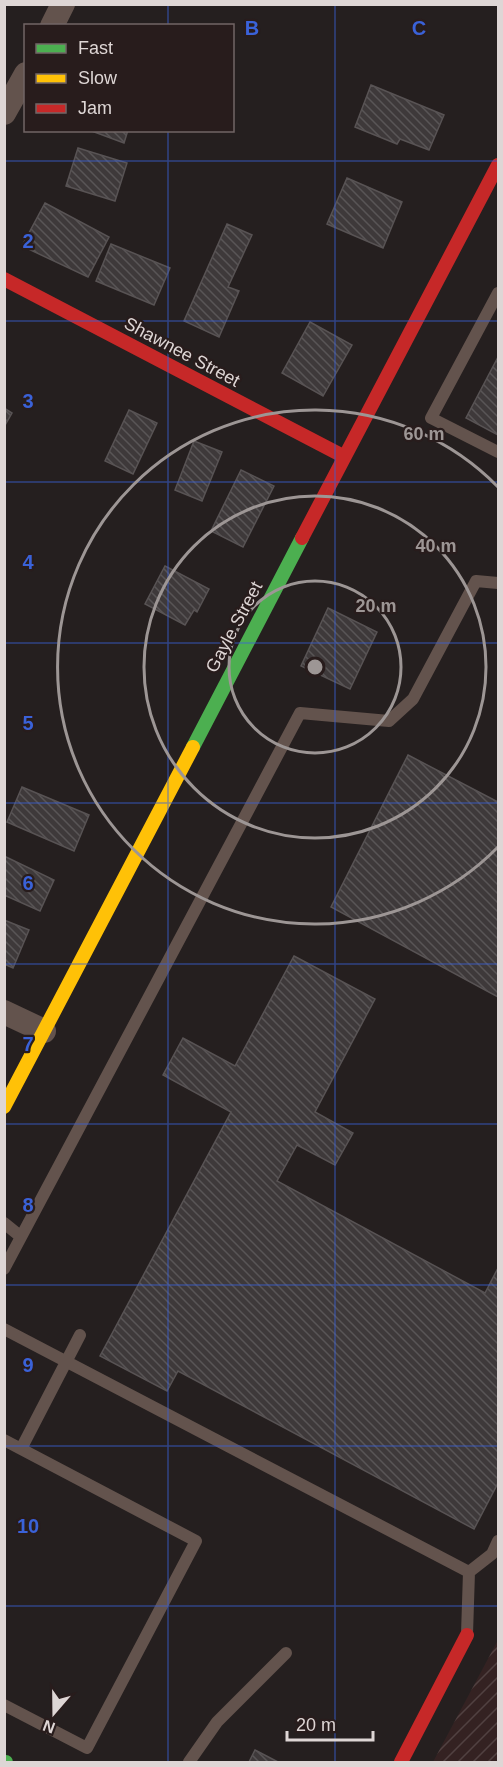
<svg xmlns="http://www.w3.org/2000/svg" width="503" height="1767" font-family="Helvetica,sans-serif">
  <defs>
    <pattern id="industrial-furrows" width="10" height="10" patternUnits="userSpaceOnUse" patternTransform="scale(1.5)"><rect width="10" height="10" fill="#342222"/><path d="M-1 1l2-2M0 10L10 0M9 11l2-2" fill="none" stroke="#514141"/></pattern>
    <pattern id="building-back-hatch" width="6" height="6" patternUnits="userSpaceOnUse" patternTransform="scale(1.5)"><rect width="6" height="6" fill="#3e393a"/><path d="M-1 5l2 2M0 0l6 6M5-1l2 2" fill="none" stroke="#595556"/></pattern>
  </defs>
  <rect width="100%" height="100%" fill="#251f1f"/>
  <path fill="url(#industrial-furrows)" d="M498 1640V1762H433Z"/>
  <path fill="url(#building-back-hatch)" stroke="#585354" stroke-width="1.5" d="M371 85 444 115 429 150 400 139 397 144 355 127Z
    M89 130H128L124 143Z
    M78 148 127 163 115 201 66 186Z
    M347 178 402 202 383 248 327 224Z
    M45 203 109 237 88 277 22 246Z
    M227 224 252 235 228 287 239 291 219 337 184 321Z
    M111 244 170 268 154 305 96 281Z
    M310 322 352 345 323 396 282 373Z
    M498 357V435L466 418Z
    M4 408 12 413 4 427Z
    M129 410 157 423 133 474 105 461Z
    M194 441 222 452 202 501 175 490Z
    M241 470 274 486 243 547 211 531Z
    M165 566 209 589 197 612 194 610 185 625 145 604Z
    M328 608 377 632 350 689 301 666Z
    M408 755 498 802V997L331 907Z
    M22 787 89 815 74 851 7 822Z
    M4 856 54 880 40 911 4 895Z
    M4 920 29 930 13 968 4 964Z
    M294 956 375 999 315 1112 353 1133 335 1165 297 1145 277 1181 485 1293 498 1268V1483L474 1529 178 1371 167 1391 100 1356 231 1112 163 1075 183 1038 235 1066Z
    M255 1750 278 1762H249Z"/>
  <g fill="none" stroke-linecap="round" stroke-linejoin="round">
    <path stroke="#63534d" stroke-width="12" d="M498 293 431 418 498 452
      M4 1223 20 1236
      M4 1269 300 713 389 721 413 699 476 581 498 583
      M4 1329 469 1572
      M4 1440 196 1541 87 1748 4 1705
      M21 1449 80 1335
      M467 1634 469 1572 492 1554 498 1541
      M189 1762 217 1722 286 1653"/>
    <path stroke="#63534d" stroke-width="24" d="M52 26 63 4
      M4 113 26 74
      M4 1012 44 1031"/>
    <path stroke="#4caf50" stroke-width="14" d="M193 747 302 538
      M4 1762H6"/>
    <path stroke="#ffc107" stroke-width="14" d="M4 1107 193 747"/>
    <path stroke="#c62828" stroke-width="14" d="M4 279 343 456
      M302 538 498 165
      M401 1762 467 1635"/>
  </g>
  <path fill="none" stroke="#3a62d8" stroke-width="1.5" stroke-opacity="0.55" d="M168 4V26M335 4V1762M168 130V1762M4 161H498M4 321H498M4 482H498M4 643H498M4 803H498M4 964H498M4 1124H498M4 1285H498M4 1446H498M4 1606H498"/>
  <g fill="none" stroke="#9d9695" stroke-width="3">
    <circle cx="315" cy="667" r="86"/>
    <circle cx="315" cy="667" r="171"/>
    <path d="M498 847A257 257 0 1 1 498 487"/>
  </g>
  <g text-anchor="middle" dominant-baseline="central" stroke-width="4.5" stroke-linejoin="round" paint-order="stroke">
    <g font-size="18" fill="#ded6d5" stroke="#281c1c">
      <text transform="translate(182 352) rotate(28)">Shawnee Street</text>
      <text transform="translate(234 627) rotate(-62)">Gayle Street</text>
    </g>
  </g>
  <g font-size="20" text-anchor="middle" font-weight="bold" fill="#3a62d8" stroke="#281c1c" stroke-width="4.5" stroke-linejoin="round" paint-order="stroke">
    <text x="252" y="35">B</text>
    <text x="419" y="35">C</text>
    <text x="28" y="248">2</text>
    <text x="28" y="408">3</text>
    <text x="28" y="569">4</text>
    <text x="28" y="730">5</text>
    <text x="28" y="890">6</text>
    <text x="28" y="1051">7</text>
    <text x="28" y="1212">8</text>
    <text x="28" y="1372">9</text>
    <text x="28" y="1533">10</text>
  </g>
  <circle cx="315" cy="667" r="9" fill="#9d9695" stroke="#281c1c" stroke-width="3"/>
  <g font-size="18" text-anchor="middle" font-weight="bold" fill="#9d9695" stroke="#281c1c" stroke-width="4.5" stroke-linejoin="round" paint-order="stroke">
    <text x="424" y="440">60 m</text>
    <text x="436" y="552">40 m</text>
    <text x="376" y="612">20 m</text>
  </g>
  <rect width="503" height="1767" fill="none" stroke="#ded6d5" stroke-width="12"/>
  <rect x="24" y="24" width="210" height="108" fill="#281c1c" stroke="#716666" stroke-width="1.5"/>
  <rect x="36" y="44" width="30" height="9" fill="#4caf50" stroke="#716666" stroke-width="1.5"/>
  <text x="78" y="54" font-size="18" fill="#ded6d5">Fast</text>
  <rect x="36" y="74" width="30" height="9" fill="#ffc107" stroke="#716666" stroke-width="1.5"/>
  <text x="78" y="84" font-size="18" fill="#ded6d5">Slow</text>
  <rect x="36" y="104" width="30" height="9" fill="#c62828" stroke="#716666" stroke-width="1.5"/>
  <text x="78" y="114" font-size="18" fill="#ded6d5">Jam</text>
  <g transform="translate(54 1713) rotate(200)" stroke="#281c1c" stroke-width="4.5" paint-order="stroke">
  <path d="M0-4.5L10 22L0 15L-10 22Z" fill="#ded6d5"/>
  <text y="-9" font-size="16" font-weight="bold" text-anchor="middle" fill="#ded6d5">N</text>
  </g>
  <path d="M287 1731v9h86v-9" fill="none" stroke="#ded6d5" stroke-width="3"/>
  <text x="296" y="1731" font-size="18" fill="#ded6d5" stroke="#281c1c" stroke-width="4.5" paint-order="stroke">20 m</text>
</svg>
